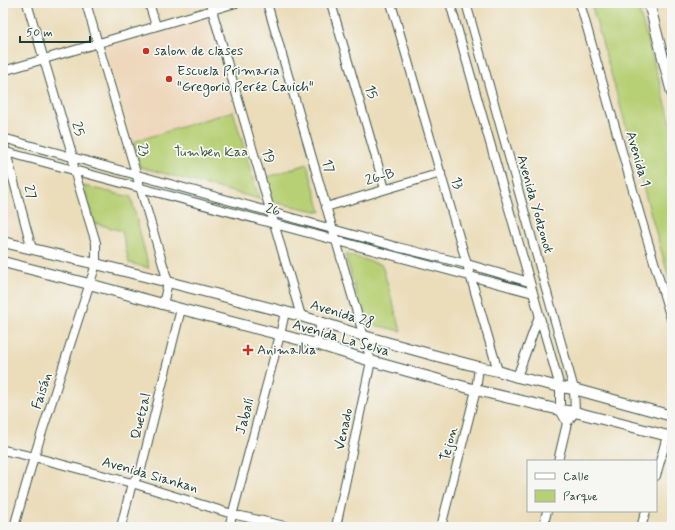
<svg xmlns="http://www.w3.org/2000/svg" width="675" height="530" font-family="Mynerve,sans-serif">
  <rect width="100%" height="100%" fill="#f6f6f2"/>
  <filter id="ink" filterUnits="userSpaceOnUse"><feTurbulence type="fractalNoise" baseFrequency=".025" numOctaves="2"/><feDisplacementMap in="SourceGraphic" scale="8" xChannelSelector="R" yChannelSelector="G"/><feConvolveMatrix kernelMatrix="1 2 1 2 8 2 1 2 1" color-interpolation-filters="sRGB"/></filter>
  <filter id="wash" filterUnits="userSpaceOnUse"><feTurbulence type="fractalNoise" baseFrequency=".012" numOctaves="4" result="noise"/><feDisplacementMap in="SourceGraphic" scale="16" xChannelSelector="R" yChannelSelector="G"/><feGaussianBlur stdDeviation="0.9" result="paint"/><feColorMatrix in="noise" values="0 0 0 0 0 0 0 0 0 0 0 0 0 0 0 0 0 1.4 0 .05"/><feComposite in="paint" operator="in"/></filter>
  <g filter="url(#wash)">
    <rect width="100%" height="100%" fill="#ebddba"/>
    <path fill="#eed7bb" d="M205 19 233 111 133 142 106 47Z
      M3 172 21 234 3 229Z"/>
    <path fill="#b7d076" stroke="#6b8655" d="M591 3H637L672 126V289Z
      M233 111 259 199 140 167 133 142Z
      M307 164 321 212 272 202 265 178Z
      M84 186 131 197 149 268 129 263 122 231 94 223Z
      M345 254 382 265 401 331 365 323Z"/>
  </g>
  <g filter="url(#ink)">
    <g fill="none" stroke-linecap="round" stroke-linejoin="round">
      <g stroke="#3e5548" stroke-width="10">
        <path id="minor" d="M86 3 168 282 163 305
          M149 3 156 26
          M210 3 301 316
          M267 3 371 361 336 527
          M331 3 385 189
          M391 3 498 371
          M450 3 560 387V410L567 423
          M466 3 574 389 575 412 567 423 558 461
          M580 3 640 215 672 322
          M3 71 236 3
          M3 138 271 212 397 247 467 264 529 282
          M3 141 32 249
          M6 152 533 293
          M326 207 441 173
          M316 344 321 323
          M517 377 539 316
          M3 450 34 457 132 483 232 514 289 527
          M656 476 667 436 672 435
          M14 527 34 457 96 264V243L74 170 73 157 27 3
          M121 527 132 483 140 473 181 309
          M229 527 280 335 285 312
          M441 527 476 390 479 367
          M543 527 547 511
          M641 527 646 511"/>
      </g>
      <g stroke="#3e5548" stroke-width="12">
        <path id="tertiary" d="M649 3 672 93
          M3 242 96 264 168 282 301 316 364 336 433 355 479 367 498 371 517 377 560 387 574 389 672 416
          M3 262 89 284 181 309 316 344 371 361 476 390 560 410 575 412 672 437"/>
      </g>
      <use href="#minor" stroke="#fff" stroke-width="8"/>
      <use href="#tertiary" stroke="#fff" stroke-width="10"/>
    </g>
  </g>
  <g fill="#c8321e" stroke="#f6f6f2" stroke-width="1.5">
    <circle cx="146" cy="51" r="4"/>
    <circle cx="169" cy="79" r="4"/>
    <path d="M246 344h4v4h4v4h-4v4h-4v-4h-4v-4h4z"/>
  </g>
  <g text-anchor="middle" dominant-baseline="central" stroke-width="3.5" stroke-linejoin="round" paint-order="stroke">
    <g font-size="14" fill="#1f3d34" stroke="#f6f6f2" text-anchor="start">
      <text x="154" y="51">salon de clases</text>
      <text x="177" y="71">Escuela Primaria<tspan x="177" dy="16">"Gregorio Peréz Cauich"</tspan></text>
      <text x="257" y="350">Animallia</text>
    </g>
    <g font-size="14" fill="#1f3d34" stroke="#f6f6f2">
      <text transform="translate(371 92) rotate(74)">15</text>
      <text transform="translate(78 129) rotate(73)">25</text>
      <text transform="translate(143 150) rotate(74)">23</text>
      <text transform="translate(268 156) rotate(74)">19</text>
      <text transform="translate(638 159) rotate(74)">Avenida 1</text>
      <text transform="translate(328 166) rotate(74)">17</text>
      <text transform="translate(380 177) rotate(-16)">26-B</text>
      <text transform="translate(457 183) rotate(74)">13</text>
      <text transform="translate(30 192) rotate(75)">27</text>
      <text transform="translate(535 204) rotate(74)">Avenida Yodzonot</text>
      <text transform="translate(273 210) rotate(15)">26</text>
      <text transform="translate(342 314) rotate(17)">Avenida 28</text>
      <text transform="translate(341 338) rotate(16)">Avenida La Selva</text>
      <text transform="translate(42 391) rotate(-72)">Faisán</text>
      <text transform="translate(141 416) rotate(-76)">Quetzal</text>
      <text transform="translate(245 416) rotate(-75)">Jabalí</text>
      <text transform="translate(344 429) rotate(-78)">Venado</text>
      <text transform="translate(449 444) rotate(-76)">Tejon</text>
      <text transform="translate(150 475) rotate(16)">Avenida Siankan</text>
    </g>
    <g font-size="14" fill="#3d5a41" stroke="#f6f6f2">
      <text x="211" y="152">Tumben Kaa</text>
    </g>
  </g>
  <rect width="675" height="530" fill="none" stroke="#f6f6f2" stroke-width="16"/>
  <rect x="527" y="460" width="130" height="52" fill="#f6f6f2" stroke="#a0aca6"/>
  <rect x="535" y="473" width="20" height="6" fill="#ffffff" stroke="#a0aca6"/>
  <text x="563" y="480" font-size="12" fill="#1f3d34">Calle</text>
  <rect x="535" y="490" width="20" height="12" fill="#b7d076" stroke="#a0aca6"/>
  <text x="563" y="500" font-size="12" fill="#1f3d34">Parque</text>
  <path d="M20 36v6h70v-6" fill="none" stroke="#1f3d34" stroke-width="2"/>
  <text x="26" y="36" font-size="12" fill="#1f3d34" stroke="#f6f6f2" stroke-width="3" paint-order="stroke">50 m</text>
</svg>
